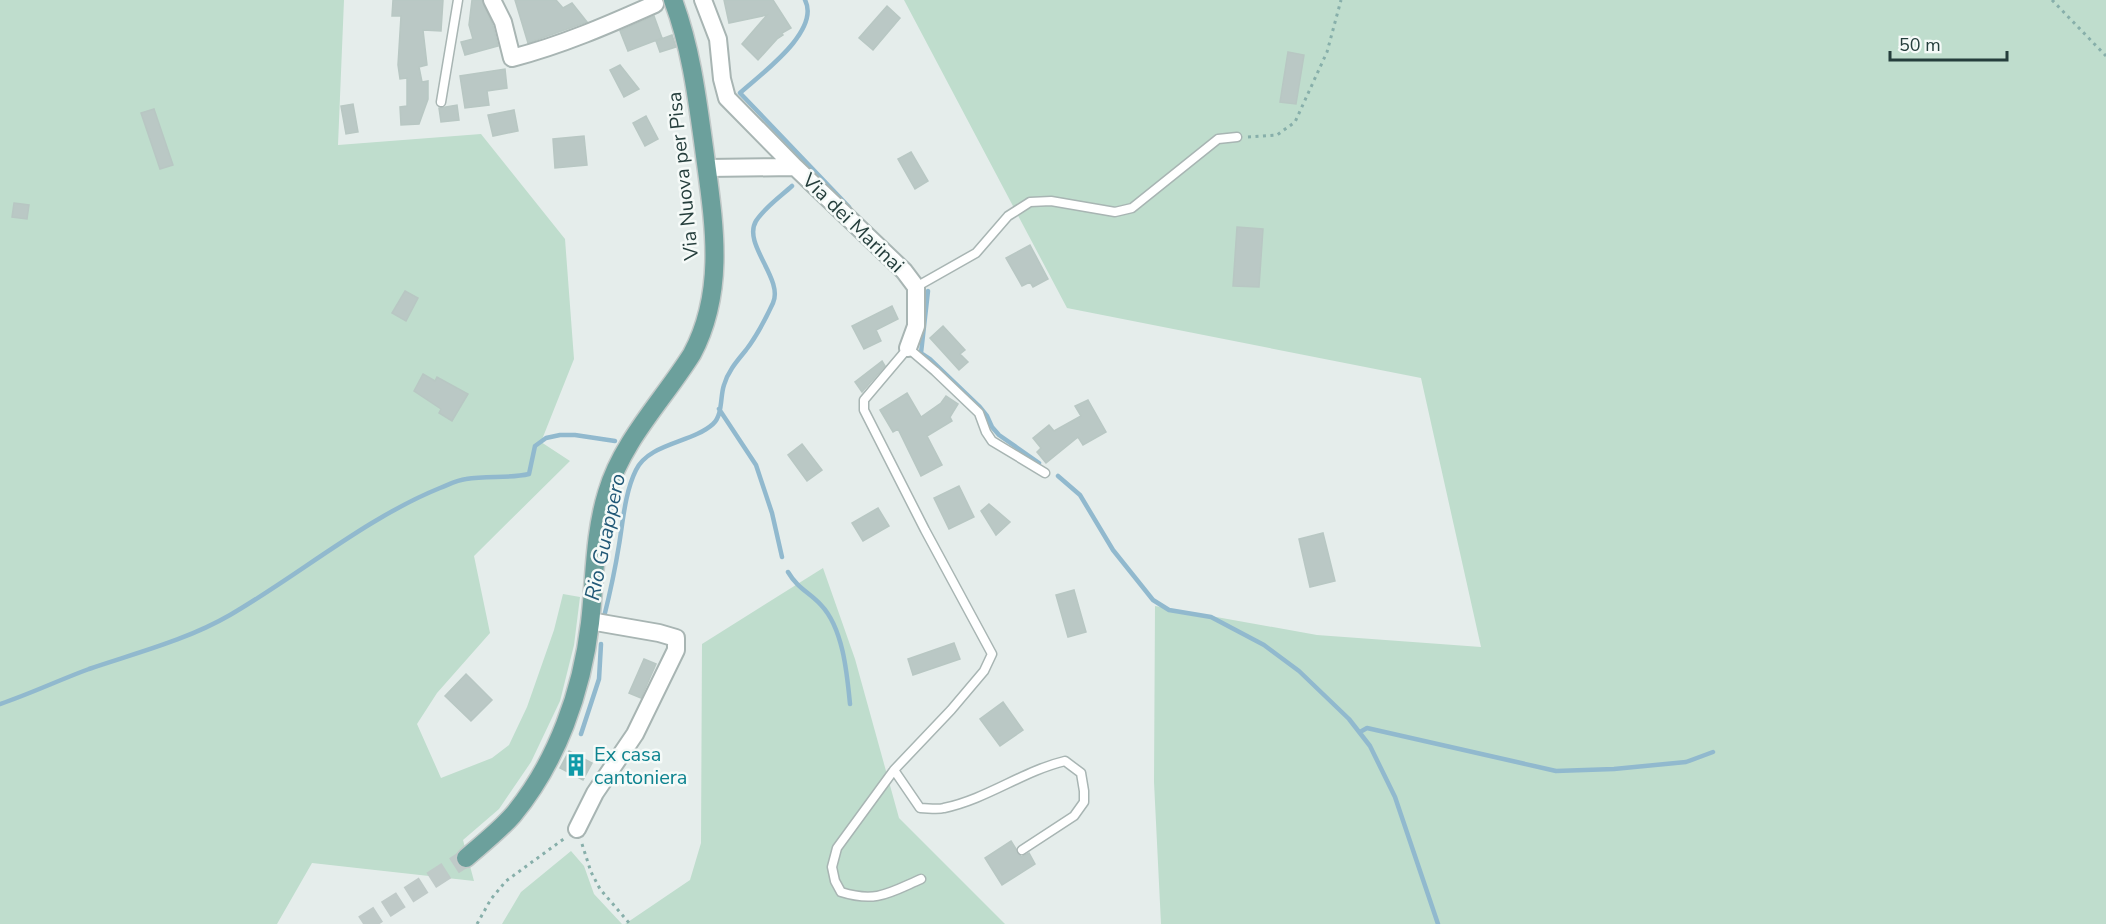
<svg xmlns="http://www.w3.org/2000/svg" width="2106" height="924" font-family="'Nunito Sans',sans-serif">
  <rect width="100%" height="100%" fill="#e5edeb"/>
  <path fill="#bfddcd" d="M0 0H344L338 145 481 134 565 239 574 359 541 442 570 461 474 556 490 633 437 693 417 724 441 778 492 758 509 745 527 707 554 630 563 594 580 597 574 645 560 701 531 762 499 809 463 840 474 881 312 863 277 924H0Z
    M904 0H2106V924H1161L1154 782 1155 606 1317 635 1481 647 1421 378 1067 308Z
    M823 568 855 659 899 818 1005 924H625L690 880 701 843 702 644Z
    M571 851 584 866 594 894 622 924H502L521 892Z"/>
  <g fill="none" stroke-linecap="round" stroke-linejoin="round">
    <path stroke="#91b9ce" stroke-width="4.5" d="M805 0C821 31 761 74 740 93L849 207
      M928 291 921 353 930 359 979 406 987 416 992 427 999 435 1039 463
      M719 409 756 465 772 513 782 557
      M1058 476 1080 495 1113 550 1153 600 1169 610 1211 617 1264 645 1299 671 1349 719 1370 746 1395 797 1438 924
      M788 572C798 589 809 592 821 605 843 628 847 673 850 704
      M604 617C610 593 615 570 619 545 623 521 625 492 636 470 649 443 692 443 713 424 723 415 720 396 724 385 728 371 737 361 746 350 756 337 766 318 773 303 784 279 742 244 756 221 764 208 781 196 792 186
      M0 704C30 694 59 680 89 669 136 653 187 640 230 615 299 575 366 518 440 488 448 485 457 480 466 479 487 475 508 479 529 474L535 446 546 438 560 435H575L615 441
      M1360 732 1367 728 1556 771 1614 769 1686 762 1713 752
      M581 734 599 679 601 644"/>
  </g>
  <path fill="#bac8c5" stroke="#b8c7c3" stroke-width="1.5" d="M393 0H443L441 31 423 30 427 65 419 67 422 82 428 81V99L419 124 401 125 400 107 407 106V78L400 79 398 65 401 16H392Z
    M472 0H482L493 26 498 46 465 55 461 42 473 39 469 25Z
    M515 0H556L563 8 572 3 587 22 528 43Z
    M724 0H773L791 28 782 33 783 35 777 39 758 60 742 44 767 15 729 23Z
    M887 6 900 18 873 50 859 38Z
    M654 16 662 38 628 51 620 31Z
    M672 35 676 47 660 52 656 41Z
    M1288 52 1304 55 1296 104 1280 102Z
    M620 65 639 89 624 97 610 70Z
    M505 69 507 88 487 91 489 105 465 108 460 76Z
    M353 104 358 132 346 134 341 106Z
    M457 105 459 120 441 122 439 108Z
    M154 109 173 165 160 169 141 113Z
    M514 110 518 131 493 136 488 115Z
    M646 116 658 139 645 146 633 123Z
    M584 136 587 165 555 168 553 139Z
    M911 152 928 181 915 189 898 159Z
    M14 203 29 205 27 219 12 217Z
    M1237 227 1263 229 1259 287 1233 286Z
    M1030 245 1048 279 1033 287 1030 282 1022 286 1006 258Z
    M405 291 418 298 406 321 392 313Z
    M892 306 898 319 876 330 881 341 864 349 852 326Z
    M943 326 965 350 960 354 968 362 959 370 930 338Z
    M882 361 885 366 862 392 855 382Z
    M423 374 435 381 437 377 468 394 452 421 439 413 441 409 414 391Z
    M907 393 921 417 941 403 946 396 958 404 950 417 952 421 927 436 942 465 921 476 898 429 893 432 880 410Z
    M1088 400 1106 432 1083 445 1078 437 1046 463 1037 452 1041 448 1033 438 1049 425 1054 431 1081 416 1075 406Z
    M802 444 822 470 807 481 788 455Z
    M959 486 974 517 949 529 934 498Z
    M989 504 1010 522 996 535 981 511Z
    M878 508 889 526 863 541 852 523Z
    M1323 533 1335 581 1310 587 1299 539Z
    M1074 590 1086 632 1068 637 1056 595Z
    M954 643 960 659 913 675 908 659Z
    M644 659 656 664 641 698 629 693Z
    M466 674 492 700 471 721 445 696Z
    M1003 702 1023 730 1000 746 980 719Z
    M569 751 592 763 583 780 560 768Z
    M1011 841 1021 857 1029 853 1035 864 1002 885 985 858Z"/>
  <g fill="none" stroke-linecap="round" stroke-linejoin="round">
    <path stroke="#bfcac8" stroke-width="18" stroke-dasharray="18 9" stroke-linecap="butt" d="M363 924 466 858"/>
    <g stroke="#a8b5b3" stroke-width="11">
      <path id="lane" d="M441 102 458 0
        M916 287 976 253 1008 216 1030 202 1051 201 1115 212 1132 208 1218 139 1237 137
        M894 770 920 808C928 808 937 810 944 808 987 799 1023 771 1065 761L1081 773 1084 791V802L1074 816 1022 850
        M921 879C889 893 876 903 841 892L835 881 832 867 837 848 894 770 951 710 984 671 992 654 925 530 864 410V400L908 348 935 371 979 413 986 432 992 441 1045 473"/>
    </g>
    <g stroke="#a8b5b3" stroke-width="20">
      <path id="street" d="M492 0 503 22 512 58C562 45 608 25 655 4L653 0
        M703 0 718 39 722 79 727 98 795 167
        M707 168 795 167 904 271 916 287V326L908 348
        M577 829 595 793 635 734 676 650V638L659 633 590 621"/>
    </g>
    <g stroke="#c2c9c8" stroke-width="21">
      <path id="primary" d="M466 858C482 844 499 831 513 815 557 762 582 691 590 623 595 580 594 535 607 493 622 441 664 399 692 354 727 288 713 218 704 148 697 97 691 48 673 0"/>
    </g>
    <path stroke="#87afaa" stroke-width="3" stroke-dasharray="3 4.5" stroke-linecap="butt" d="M2052 0 2106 56
      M1248 137 1277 135 1295 122 1327 52 1341 0
      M582 844 591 872 600 889 630 924
      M477 924 491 899 506 881 565 838"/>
    <use href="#lane" stroke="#fff" stroke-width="8"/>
    <use href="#street" stroke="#fff" stroke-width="16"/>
    <use href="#primary" stroke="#6ca09c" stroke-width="18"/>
  </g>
  <defs>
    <g id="building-bare" transform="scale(1.8)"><path d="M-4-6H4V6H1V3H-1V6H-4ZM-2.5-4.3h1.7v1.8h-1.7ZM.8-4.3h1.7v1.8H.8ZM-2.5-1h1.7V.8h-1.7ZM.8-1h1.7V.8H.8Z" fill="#0f9aa8" stroke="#f5faf8" stroke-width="2.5" paint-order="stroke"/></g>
  </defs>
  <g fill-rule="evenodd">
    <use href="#building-bare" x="576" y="765"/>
  </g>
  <g text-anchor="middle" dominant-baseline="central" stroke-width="5" stroke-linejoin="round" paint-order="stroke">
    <g font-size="20" fill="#253e3c" stroke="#f5faf8">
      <text transform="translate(683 176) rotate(-96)">Via Nuova per Pisa</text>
      <text transform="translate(853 223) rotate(44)">Via dei Marinai</text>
    </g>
    <g font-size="20" fill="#0d838f" stroke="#f5faf8" text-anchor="start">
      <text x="594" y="754">Ex casa<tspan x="594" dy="23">cantoniera</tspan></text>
    </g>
    <g font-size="21" font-style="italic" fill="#225977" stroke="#f5faf8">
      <text transform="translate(605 537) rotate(-78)">Rio Guappero</text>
    </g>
  </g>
  <path d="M1890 51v9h117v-9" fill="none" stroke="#253e3c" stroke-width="3"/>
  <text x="1899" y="51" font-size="18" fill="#253e3c" stroke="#f5faf8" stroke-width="4.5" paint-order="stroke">50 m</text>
</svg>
